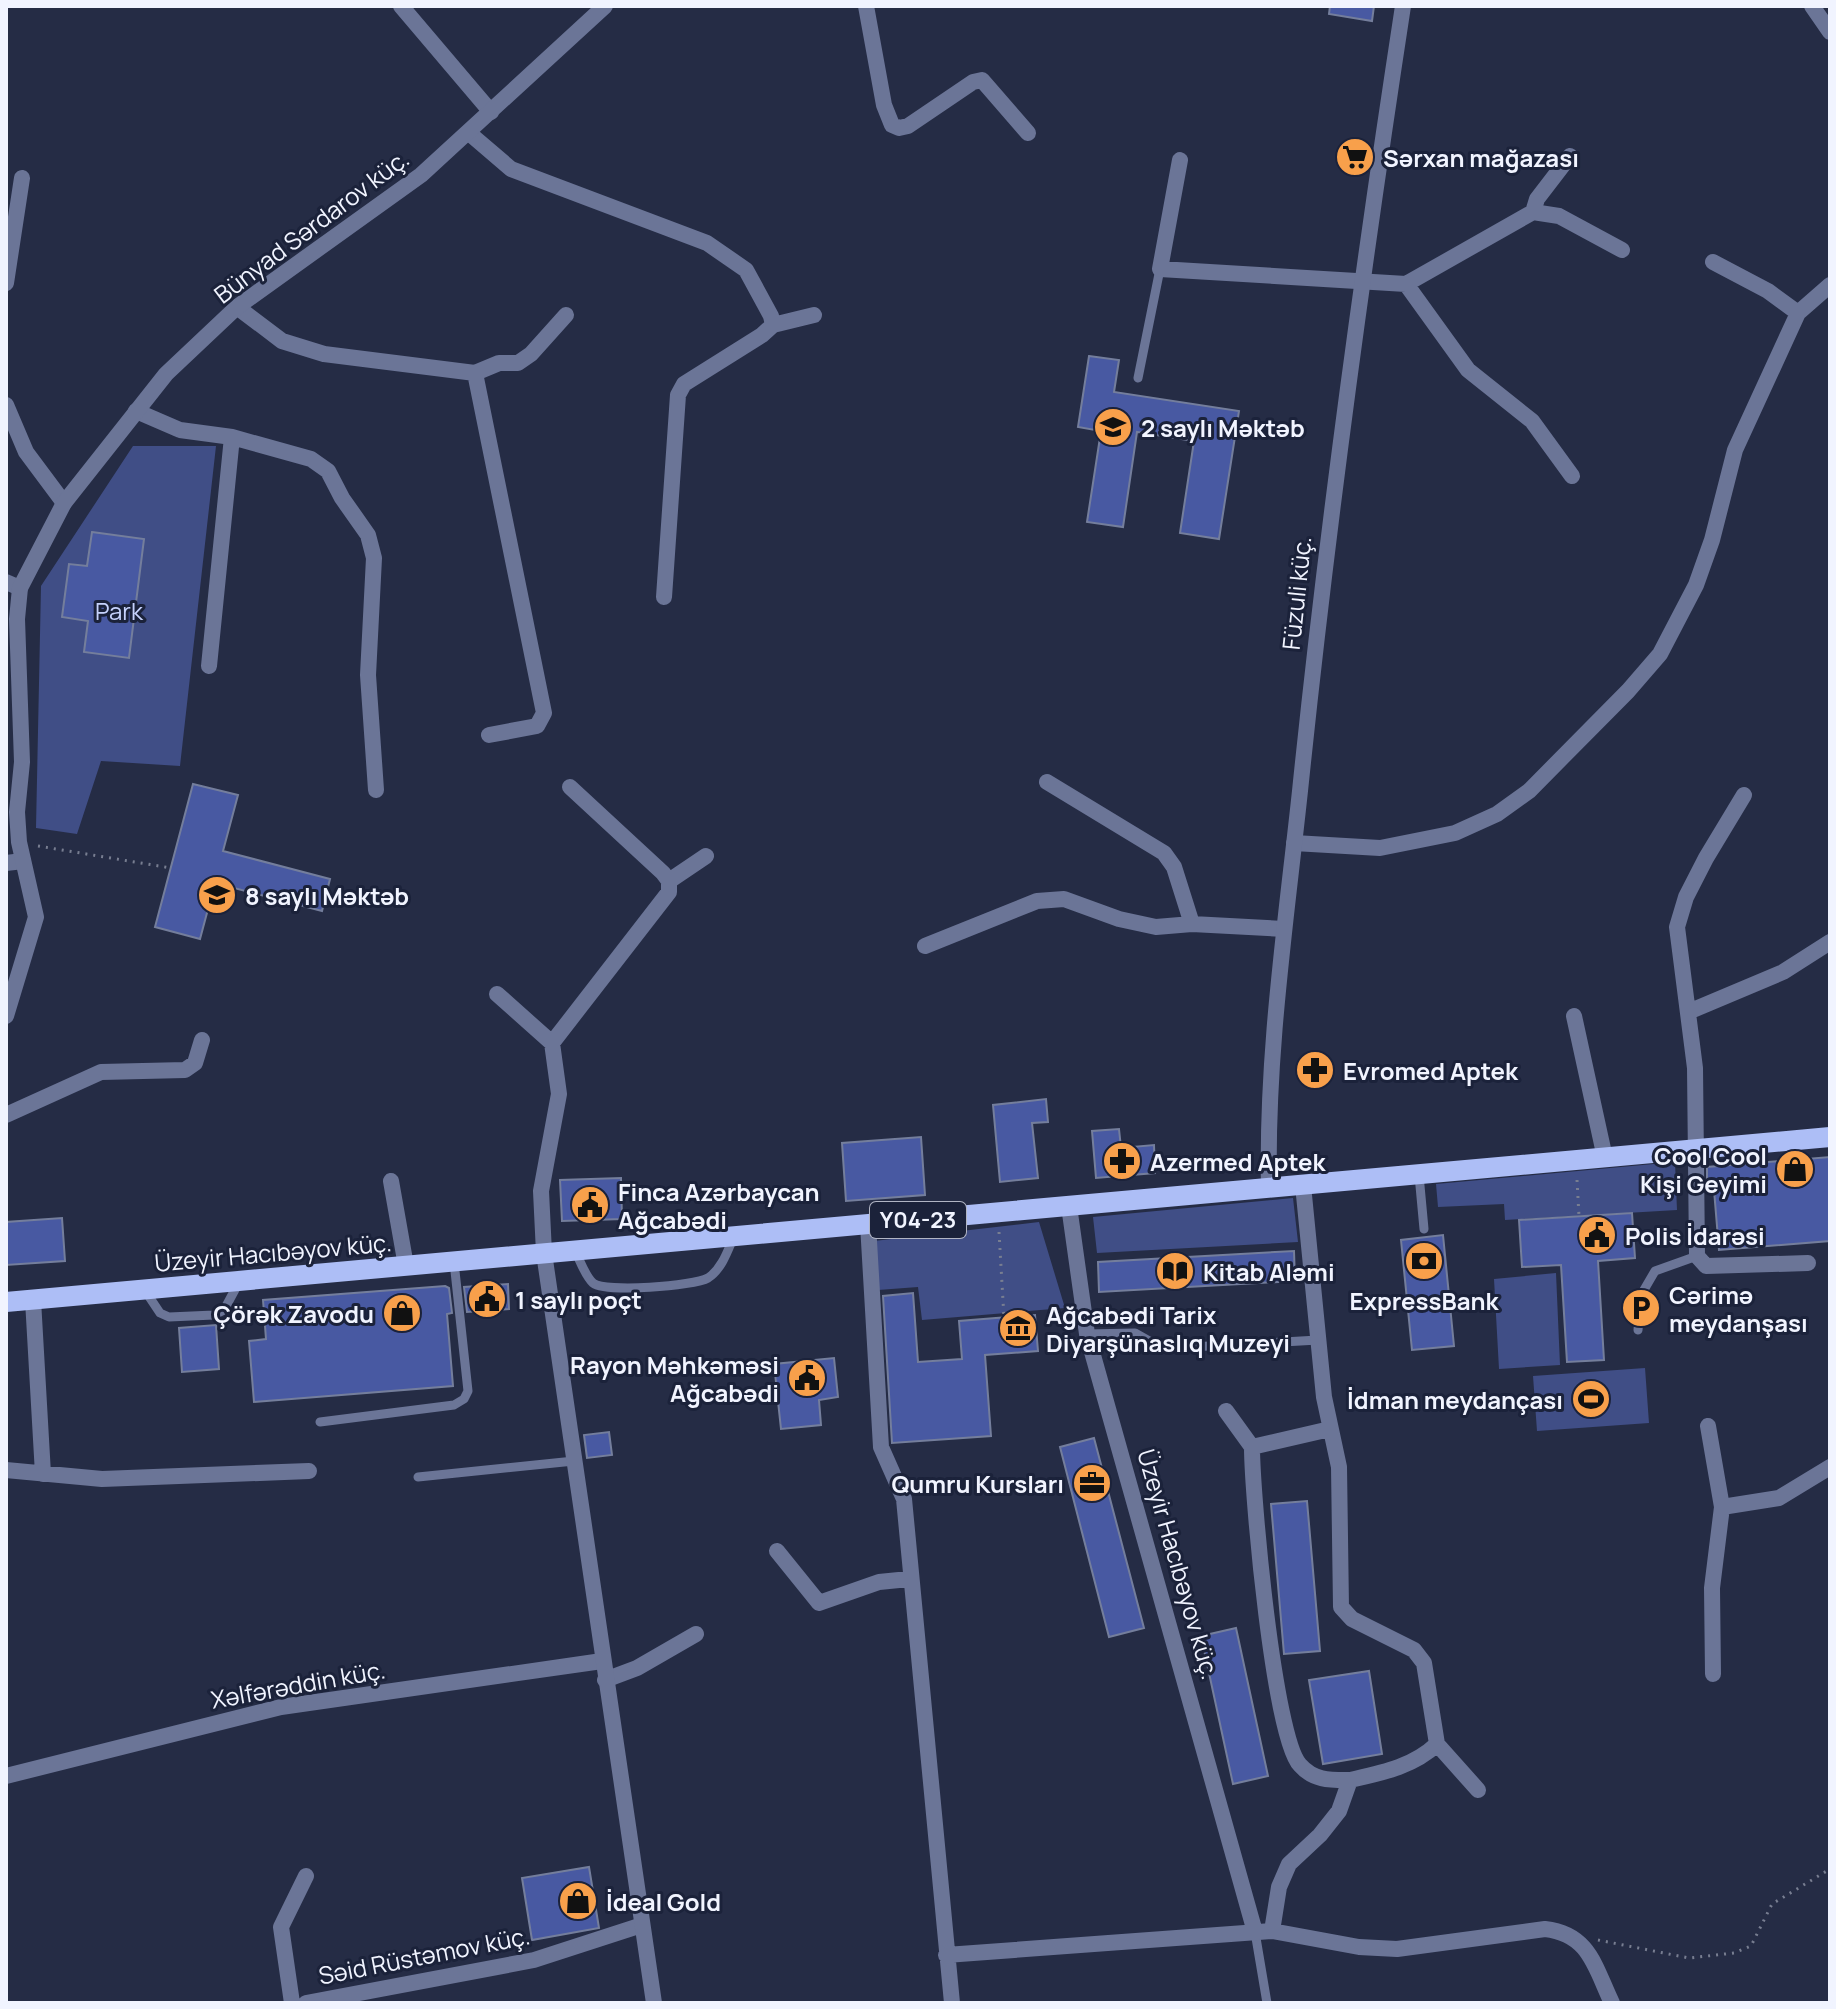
<svg xmlns="http://www.w3.org/2000/svg" width="1836" height="2009" font-family="Manrope,sans-serif">
  <rect width="100%" height="100%" fill="#252c45"/>
  <path fill="#404e86" d="M133 446H216L180 766 101 761 77 834 36 828 41 586Z
    M1675 1162 1677 1210 1505 1220 1504 1204 1438 1207 1436 1184Z
    M1293 1198 1298 1242 1097 1253 1093 1217Z
    M1039 1222 1065 1308 922 1320 918 1287 878 1290 874 1241Z
    M1556 1273 1560 1365 1499 1369 1494 1279Z
    M1645 1368 1649 1423 1537 1431 1533 1376Z"/>
  <path fill="#4859a2" stroke="#747e9c" stroke-width="2" d="M1330 6H1374L1372 21 1329 14Z
    M1089 356 1119 360 1114 392 1239 411 1219 539 1180 533 1194 441 1137 432 1123 527 1087 522 1101 431 1078 427Z
    M92 532 144 539 129 658 84 652 88 621 62 617 69 564 87 566Z
    M193 784 238 795 223 851 330 879 322 911 215 883 200 939 155 927Z
    M1046 1099 1048 1122 1032 1123 1038 1178 1000 1182 993 1105Z
    M1119 1129 1121 1148 1154 1145 1155 1173 1096 1178 1092 1131Z
    M921 1137 925 1195 846 1201 842 1143Z
    M1830 1157V1241L1719 1250 1714 1190H1707V1167Z
    M621 1178 622 1219 562 1221 560 1180Z
    M1632 1213 1635 1258 1598 1261 1604 1360 1567 1362 1561 1265 1522 1267 1519 1220Z
    M62 1218 65 1261 6 1265V1222Z
    M1443 1235 1454 1346 1412 1350 1401 1240Z
    M1294 1251 1295 1281 1099 1292 1098 1262Z
    M508 1284 509 1309 467 1312 464 1287Z
    M445 1286 449 1288 452 1313 447 1314 453 1386 254 1402 249 1341 266 1339 263 1300Z
    M913 1293 918 1362 962 1359 959 1321 1035 1315 1038 1351 985 1355 991 1436 892 1443 883 1296Z
    M216 1325 219 1369 182 1372 179 1328Z
    M834 1358 838 1397 819 1400 821 1425 781 1429 774 1364Z
    M609 1432 612 1455 587 1458 584 1435Z
    M1094 1438 1144 1628 1109 1637 1060 1447Z
    M1307 1501 1320 1651 1284 1654 1271 1504Z
    M1236 1628 1268 1776 1233 1784 1201 1636Z
    M1369 1671 1382 1754 1323 1764 1309 1680Z
    M589 1867 599 1928 532 1940 522 1878Z"/>
  <g fill="none" stroke-linecap="round" stroke-linejoin="round">
    <path stroke="#787e91" stroke-width="3" stroke-dasharray="2 6" stroke-linecap="butt" d="M38 846 171 868
      M1577 1180 1579 1216
      M999 1232 1004 1318
      M1598 1940 1689 1958 1734 1953 1751 1946 1772 1904 1830 1869"/>
    <path stroke="#6b7597" stroke-width="9" d="M1138 378 1160 269
      M1419 1175 1424 1229
      M575 1251C580 1260 585 1276 593 1283 605 1293 694 1286 708 1278 722 1269 728 1250 734 1236
      M146 1292 160 1313 169 1317 214 1315 224 1310 238 1284
      M1638 1330 1641 1295 1655 1271 1697 1256
      M1087 1334 1135 1333 1158 1346 1173 1348 1318 1340
      M320 1422 454 1405 464 1399 468 1391 454 1262
      M418 1477 574 1461
      M1255 1932 1267 2003"/>
    <path stroke="#6b7597" stroke-width="16" d="M401 6 491 112
      M866 6 884 105 892 125 899 128 908 126 973 82 982 80 1028 133
      M1812 6 1830 32
      M469 133 511 169 707 243 746 270 771 316 773 325 762 335 684 384 678 395 664 597
      M1180 160 1160 269 1406 284 1533 212 1537 199 1570 156
      M1533 212 1559 216 1622 250
      M1713 262 1768 291 1798 313
      M6 283 22 178
      M1406 284 1468 370 1532 421 1572 476
      M237 307 282 341 324 354 475 373 499 363H518L531 354 566 315
      M773 325 814 315
      M475 373 544 713 537 726 489 735
      M6 405 26 452 64 503
      M136 411 180 430 232 437 311 459 328 471 342 498 368 535 374 558 368 675 376 790
      M6 582 20 588
      M209 666 232 437
      M1047 782 1164 853 1174 867 1192 924
      M1744 795 1706 858 1686 897 1677 927 1695 1068 1697 1256 1706 1266 1808 1263
      M1294 843 1380 848 1455 833 1497 814 1529 791 1628 691 1660 654 1696 585 1712 540 1735 450 1798 313 1830 285
      M6 863 23 861
      M669 881 706 856
      M925 946 1037 901 1064 899 1119 919 1156 927 1192 924 1284 929
      M497 994 552 1043
      M1688 1012 1783 972 1830 942
      M1574 1016 1605 1158
      M6 1115 101 1072 185 1070 195 1063 202 1040
      M391 1181 406 1266
      M1069 1206 1087 1334 1255 1932
      M868 1224 881 1447 904 1499 952 2003
      M544 1253 541 1191 559 1094 552 1043 669 892V881L663 873 570 787
      M33 1300 43 1474
      M1226 1411 1252 1447
      M1708 1426 1722 1507 1712 1588 1713 1674
      M1330 1429 1252 1447C1252 1495 1274 1738 1300 1765 1314 1781 1331 1780 1350 1780
      M6 1470 102 1479 309 1471
      M1722 1507 1779 1498 1830 1467
      M777 1551 819 1603 879 1582 909 1579
      M605 1680 637 1668 696 1634
      M1437 1744 1478 1790
      M6 1776 281 1707 602 1661
      M1272 1931 1279 1887 1289 1864 1320 1835 1339 1811 1350 1780C1381 1773 1413 1767 1437 1744L1424 1663 1414 1650 1352 1619 1341 1607 1339 1467 1324 1397 1303 1185
      M946 1955 1272 1931 1359 1947 1397 1949 1545 1929C1590 1934 1595 1968 1612 2003
      M292 2003 281 1927 306 1876
      M306 2003 534 1960 642 1925"/>
    <path stroke="#6b7597" stroke-width="16" d="M6 1016 36 917 19 842 17 812 22 762 17 619 20 588 64 503 166 374 237 307 421 175 605 6
      M1269 1188C1266 1055 1286 922 1300 791 1327 528 1363 267 1403 6
      M544 1253 654 2003"/>
    <path stroke="#adbef6" stroke-width="20" d="M6 1302 1830 1137"/>
  </g>
  <defs>
    <g id="supermarket-disc" transform="scale(2)"><circle r="9.5" fill="#f8a04b" stroke="#1b223a"/><path d="M-6-5.5h2.5l.6 2H6L4.5 2H-2.5L-4.4-4H-6ZM-1.5 3.2a1.3 1.3 0 1 0 .1 0ZM3 3.2a1.3 1.3 0 1 0 .1 0Z" fill="#111"/></g>
    <g id="school-disc" transform="scale(2)"><circle r="9.5" fill="#f8a04b" stroke="#1b223a"/><path d="M0-5L7-2L0 1L-7-2ZM-4 1L0 2.5L4 1V4Q0 6-4 4Z" fill="#111"/></g>
    <g id="pharmacy-disc" transform="scale(2)"><circle r="9.5" fill="#f8a04b" stroke="#1b223a"/><path d="M-2-6h4v4h4v4h-4v4h-4v-4h-4v-4h4Z" fill="#111"/></g>
    <g id="shop-disc" transform="scale(2)"><circle r="9.5" fill="#f8a04b" stroke="#1b223a"/><path d="M-5-2.5h2.3a2.7 3.5 0 0 1 5.4 0H5L5.5 6h-11ZM-1.5-2.5h3a1.5 2.3 0 0 0-3 0Z" fill="#111"/></g>
    <g id="civic-disc" transform="scale(2)"><circle r="9.5" fill="#f8a04b" stroke="#1b223a"/><path d="M-.6-6.5H3V-4.5H.6V-3L4-1V1h2V6H-6V1h2V-1L-.6-3ZM-1.2 2.5V6h2.4V2.5Z" fill="#111"/></g>
    <g id="bank-disc" transform="scale(2)"><circle r="9.5" fill="#f8a04b" stroke="#1b223a"/><path d="M-6-4H6V4H-6ZM0-2.3a2.3 2.3 0 1 0 0 4.6a2.3 2.3 0 1 0 0-4.6Z" fill="#111"/></g>
    <g id="library-disc" transform="scale(2)"><circle r="9.5" fill="#f8a04b" stroke="#1b223a"/><path d="M-6-4Q-3-5.5-.7-3.5V5Q-3 3-6 4ZM6-4Q3-5.5 .7-3.5V5Q3 3 6 4Z" fill="#111"/></g>
    <g id="parking-disc" transform="scale(2)"><circle r="9.5" fill="#f8a04b" stroke="#1b223a"/><path d="M-3.5-5.5H1a3.5 3.5 0 0 1 0 7H-1V5.5H-3.5ZM-1-3.4V-.6H.8a1.4 1.4 0 0 0 0-2.8Z" fill="#111"/></g>
    <g id="museum-disc" transform="scale(2)"><circle r="9.5" fill="#f8a04b" stroke="#1b223a"/><path d="M0-6L6-3V-2H-6V-3ZM-5-1h2V3h-2ZM-1-1h2V3h-2ZM3-1h2V3H3ZM-6 4H6V6H-6Z" fill="#111"/></g>
    <g id="stadium-disc" transform="scale(2)"><circle r="9.5" fill="#f8a04b" stroke="#1b223a"/><path d="M0-5a6.5 5 0 1 0 0 10a6.5 5 0 1 0 0-10ZM-3.5-1.8h7v3.6h-7Z" fill="#111"/></g>
    <g id="office-disc" transform="scale(2)"><circle r="9.5" fill="#f8a04b" stroke="#1b223a"/><path d="M-6-3h4V-5.5h4V-3h4V5H-6ZM-1-4.5V-3h2v-1.5ZM-6 0V1H6V0Z" fill="#111"/></g>
  </defs>
  <g fill-rule="evenodd">
    <use href="#supermarket-disc" x="1355" y="157"/>
    <use href="#school-disc" x="1113" y="427"/>
    <use href="#school-disc" x="217" y="895"/>
    <use href="#pharmacy-disc" x="1315" y="1070"/>
    <use href="#pharmacy-disc" x="1122" y="1161"/>
    <use href="#shop-disc" x="1795" y="1169"/>
    <use href="#civic-disc" x="590" y="1205"/>
    <use href="#civic-disc" x="1597" y="1235"/>
    <use href="#bank-disc" x="1424" y="1261"/>
    <use href="#library-disc" x="1175" y="1271"/>
    <use href="#civic-disc" x="487" y="1299"/>
    <use href="#parking-disc" x="1641" y="1308"/>
    <use href="#shop-disc" x="402" y="1313"/>
    <use href="#museum-disc" x="1018" y="1328"/>
    <use href="#civic-disc" x="807" y="1378"/>
    <use href="#stadium-disc" x="1591" y="1399"/>
    <use href="#office-disc" x="1092" y="1483"/>
    <use href="#shop-disc" x="578" y="1901"/>
  </g>
  <g text-anchor="middle" dominant-baseline="central" stroke-width="6" stroke-linejoin="round" paint-order="stroke">
    <rect fill="#1b223a" stroke="#b1b5c4" stroke-width="2" x="870" y="1202" width="96" height="36" rx="6"/>
    <g font-size="22" font-weight="bold" fill="#f1f4ff">
      <text x="918" y="1220">Y04-23</text>
    </g>
    <g font-size="24" font-weight="bold" fill="#f1f4ff" stroke="#1b223a" text-anchor="start">
      <text x="1383" y="157">Sərxan mağazası</text>
      <text x="1141" y="427">2 saylı Məktəb</text>
      <text x="245" y="895">8 saylı Məktəb</text>
      <text x="1343" y="1070">Evromed Aptek</text>
      <text x="1767" y="1155" text-anchor="end">Cool Cool<tspan x="1767" dy="28">Kişi Geyimi</tspan></text>
      <text x="1150" y="1161">Azermed Aptek</text>
      <text x="618" y="1191">Finca Azərbaycan<tspan x="618" dy="28">Ağcabədi</tspan></text>
      <text x="1625" y="1235">Polis İdarəsi</text>
      <text x="1203" y="1271">Kitab Aləmi</text>
      <text x="1669" y="1294">Cərimə<tspan x="1669" dy="28">meydanşası</tspan></text>
      <text x="515" y="1299">1 saylı poçt</text>
      <text x="1424" y="1300" text-anchor="middle">ExpressBank</text>
      <text x="374" y="1313" text-anchor="end">Çörək Zavodu</text>
      <text x="1046" y="1314">Ağcabədi Tarix<tspan x="1046" dy="28">Diyarşünaslıq Muzeyi</tspan></text>
      <text x="779" y="1364" text-anchor="end">Rayon Məhkəməsi<tspan x="779" dy="28">Ağcabədi</tspan></text>
      <text x="1563" y="1399" text-anchor="end">İdman meydançası</text>
      <text x="1064" y="1483" text-anchor="end">Qumru Kursları</text>
      <text x="606" y="1901">İdeal Gold</text>
    </g>
    <g font-size="24" fill="#f1f4ff" stroke="#1b223a">
      <text transform="translate(311 226) rotate(-37)">Bünyad Sərdarov küç.</text>
      <text transform="translate(1296 593) rotate(-84)">Füzuli küç.</text>
      <text transform="translate(273 1252) rotate(-5)">Üzeyir Hacıbəyov küç.</text>
      <text transform="translate(1179 1564) rotate(74)">Üzeyir Hacıbəyov küç.</text>
      <text transform="translate(298 1684) rotate(-10)">Xəlfərəddin küç.</text>
      <text transform="translate(424 1955) rotate(-11)">Səid Rüstəmov küç.</text>
    </g>
    <g font-size="24" fill="#c6d2fc" stroke="#1b223a">
      <text x="119" y="610">Park</text>
    </g>
  </g>
  <rect width="1836" height="2009" fill="none" stroke="#f1f4ff" stroke-width="16"/>
</svg>
